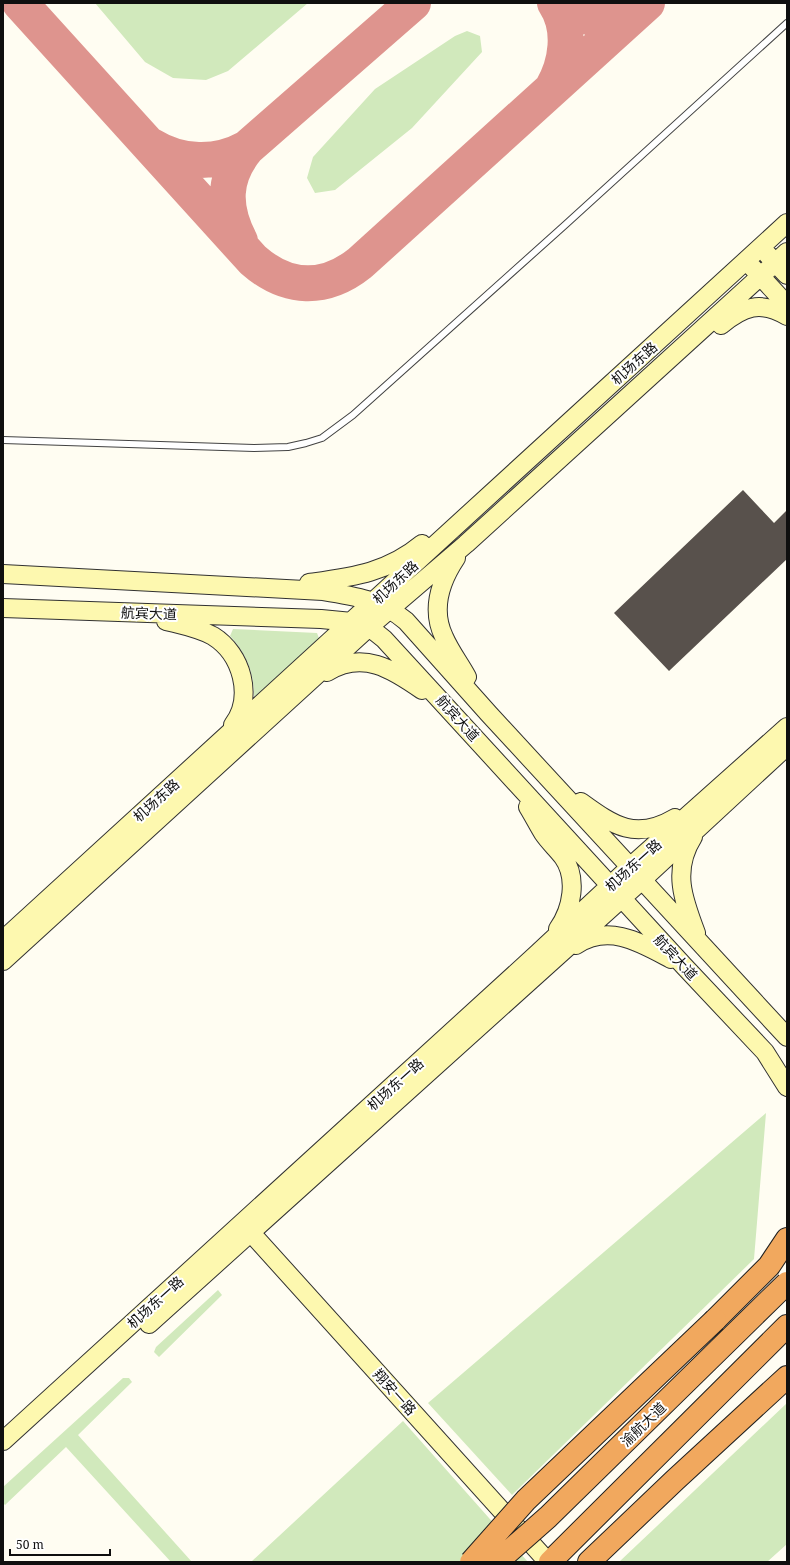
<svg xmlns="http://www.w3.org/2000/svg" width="790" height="1565" font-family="'Noto Serif','Noto Sans SC',serif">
  <rect width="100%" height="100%" fill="#fffdf2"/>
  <path fill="#d1e9bc" d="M95 3H308L228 71 206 80 173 78 145 62Z
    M467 31 480 36 482 52 412 128 335 190 315 193 307 178 313 157 375 89 455 36Z
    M233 629 317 633 320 641 257 697 254 696C254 672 246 653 230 636Z
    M766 1113 754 1259 512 1495 428 1403Z
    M218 1290 222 1295 159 1357 154 1352 156 1347Z
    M123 1378H129L132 1382 78 1435 192 1562H171L66 1447 5 1505 3 1503V1487Z
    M787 1403V1544L767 1562H619Z
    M403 1421 528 1562H251Z"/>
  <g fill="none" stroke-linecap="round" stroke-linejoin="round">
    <path stroke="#de948e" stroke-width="36" d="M20 3 253 260C287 290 325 291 360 263L647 3
      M560 3C587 21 611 26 640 8
      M552 89C567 63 572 29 555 3
      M150 145C181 164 216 165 247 148
      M240 241C223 208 222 178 247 148L413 3"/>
  </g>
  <path fill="#58514c" d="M743 490 774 523 787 510V559L669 671 614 613Z"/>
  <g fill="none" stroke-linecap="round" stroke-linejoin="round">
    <g stroke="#424242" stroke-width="8">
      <path id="lane" d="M3 440 254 448 288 447 306 443 322 438 353 415 565 225 787 23"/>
    </g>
    <g stroke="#313131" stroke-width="20">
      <path id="secondary" d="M767 254 787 275
        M752 267 787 305
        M721 325C743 307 760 300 787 316
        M456 558C440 582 431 610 444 637 450 651 460 664 467 677
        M3 574 323 591C355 596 381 600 406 621L489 714 787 1037
        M309 583C352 577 387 573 422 544
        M3 608 321 619 352 622 360 624 369 627 384 639 684 966 765 1052 787 1087
        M166 621C182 625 198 628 213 636 242 654 254 697 233 725
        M327 672C363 650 392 669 422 690
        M581 802C614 826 636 841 675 818
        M528 807C533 815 538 825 543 833 549 842 557 849 563 857 578 878 572 909 558 929
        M693 837C672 870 683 899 696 933
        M3 940 787 223
        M576 945C609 923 641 943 671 959
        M3 961 369 627 466 544 787 252
        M244 1225 548 1562
        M149 1324 642 880 787 746
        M3 1441 537 954 630 867 787 727"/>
    </g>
    <g stroke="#202020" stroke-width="24">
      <path id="highway" d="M715 1320 769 1266 787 1239
        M550 1562 787 1326
        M589 1562 675 1480 787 1377"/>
    </g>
    <use href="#lane" stroke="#fff" stroke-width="6"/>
    <use href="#secondary" stroke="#fdf8af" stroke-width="18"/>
    <use href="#highway" stroke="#f1a85e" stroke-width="22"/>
    <g stroke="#202020" stroke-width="24" stroke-linecap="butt">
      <path id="highway-bridge" d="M471 1562 526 1500 715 1320
        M497 1562 548 1517 787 1283"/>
    </g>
    <use href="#highway-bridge" stroke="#f1a85e" stroke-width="22"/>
  </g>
  <g text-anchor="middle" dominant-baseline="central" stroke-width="4" stroke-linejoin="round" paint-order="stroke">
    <g font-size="14" fill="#0f0f0f" stroke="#fff">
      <text transform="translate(634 363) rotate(-42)">机场东路</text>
      <text transform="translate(395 582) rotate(-43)">机场东路</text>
      <text transform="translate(149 613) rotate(2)">航宾大道</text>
      <text transform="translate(458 718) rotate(48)">航宾大道</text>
      <text transform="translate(156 800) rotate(-42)">机场东路</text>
      <text transform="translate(633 865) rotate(-42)">机场东一路</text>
      <text transform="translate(676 957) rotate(47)">航宾大道</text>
      <text transform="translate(395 1084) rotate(-42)">机场东一路</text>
      <text transform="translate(155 1302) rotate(-42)">机场东一路</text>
      <text transform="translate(395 1392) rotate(48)">翔安一路</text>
      <text transform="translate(643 1424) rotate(-44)">渝航大道</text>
    </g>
  </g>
  <rect width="790" height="1565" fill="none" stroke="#0f0f0f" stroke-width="8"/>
  <path d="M10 1549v6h100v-6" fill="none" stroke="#0f0f0f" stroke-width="2"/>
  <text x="16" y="1549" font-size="12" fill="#0f0f0f" stroke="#ffffff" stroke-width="3" paint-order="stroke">50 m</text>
</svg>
